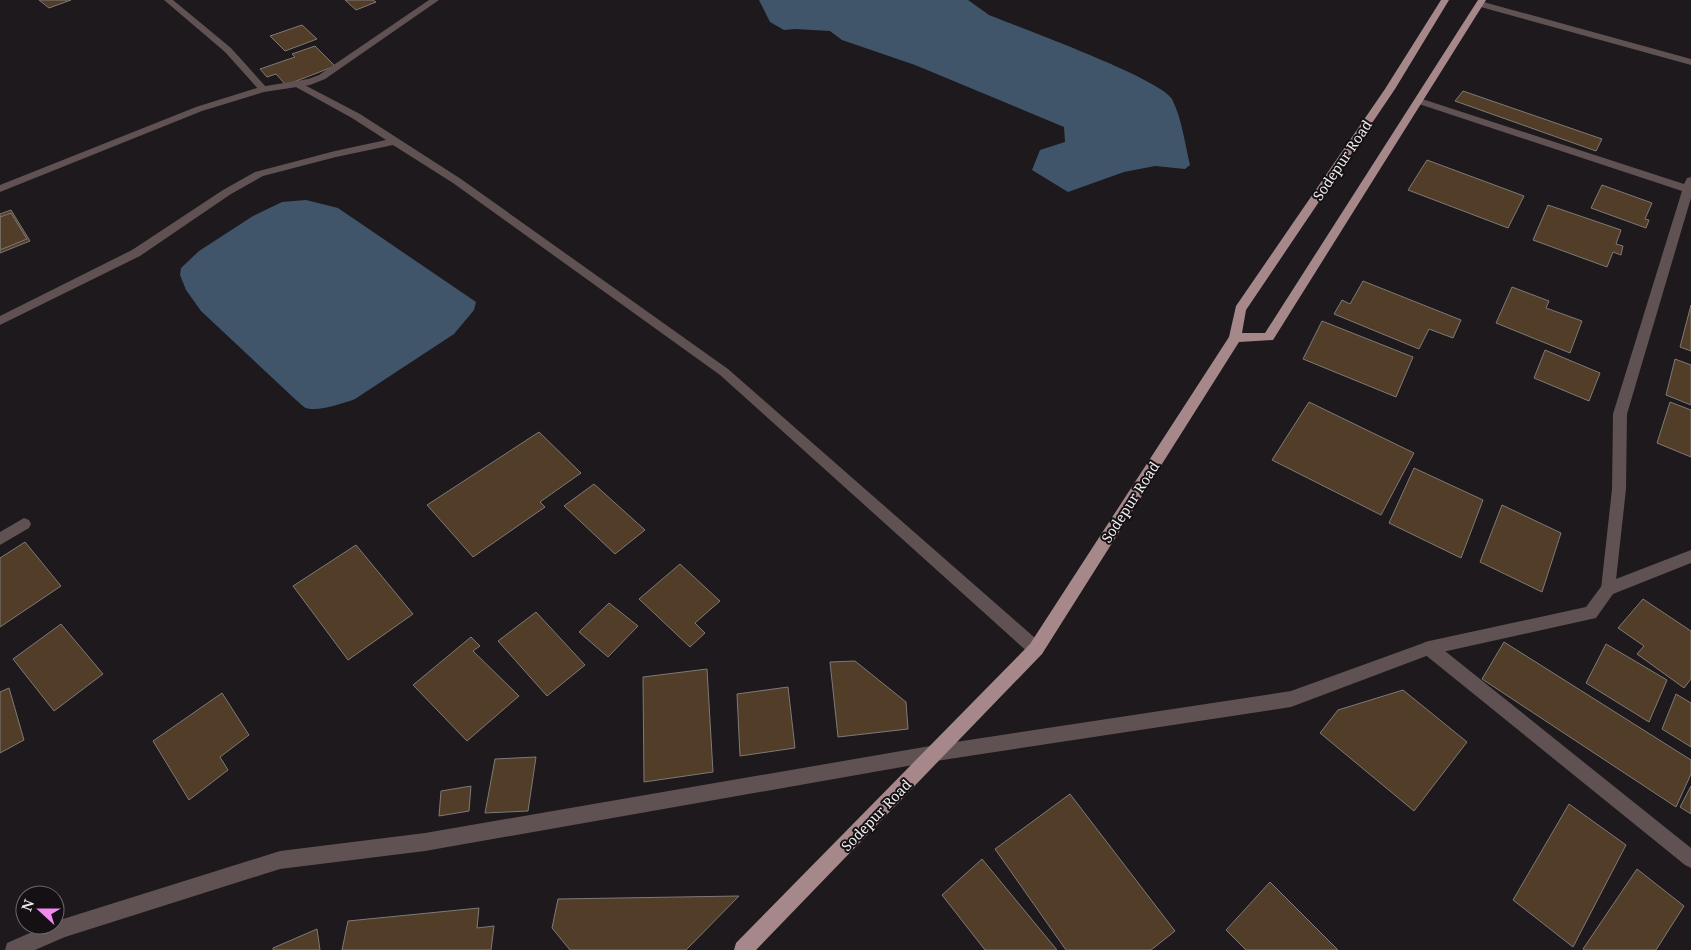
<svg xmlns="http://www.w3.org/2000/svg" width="1691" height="950" font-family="'Noto Serif',serif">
  <rect width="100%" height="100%" fill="#1d191c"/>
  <path fill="#40556a" d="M759 0H968L989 15C1019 27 1161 79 1172 99 1182 119 1185 144 1190 165L1185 169 1155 166 1124 172 1068 192 1032 170 1040 150 1065 142 1064 127 915 65 842 40 830 31 795 29 784 30 770 22Z
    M306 200 338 208 476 302 474 310 454 334 355 399C344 403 318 412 306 408 303 407 299 402 296 400L201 311 186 290 180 275 181 268 199 251 253 216 282 202Z"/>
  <path fill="#523d29" stroke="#7e7a76" d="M39 0H71L49 8Z
    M345 0H373L376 2 356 10Z
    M302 25 317 39 285 51 270 36Z
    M315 46 335 66 286 85 276 74 267 77 260 69 295 57 292 54Z
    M1463 91 1602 139 1596 151 1455 101Z
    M1427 160 1524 196 1508 228 1408 190Z
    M1602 185 1652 203 1645 219 1649 220 1646 228 1591 208Z
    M1548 205 1621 230 1616 244 1623 246 1621 255 1613 252 1607 267 1533 240Z
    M11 210 30 241 0 253V214Z
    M11 213 27 239 0 250V217Z
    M1363 281 1461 320 1453 338 1429 329 1419 349 1334 314 1342 300 1350 304Z
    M1512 287 1549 301 1546 308 1582 321 1570 353 1496 323Z
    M1691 305V351L1680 347Z
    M1322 321 1413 357 1396 397 1303 359Z
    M1545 350 1600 373 1589 401 1534 378Z
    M1675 359 1691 365V405L1666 395Z
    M1309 402 1414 453 1381 515 1272 460Z
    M1670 402 1691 410V457L1657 443Z
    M539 432 581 473 540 502 545 507 473 557 427 505Z
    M1414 468 1483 500 1461 558 1389 523Z
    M594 484 645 530 615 554 564 506Z
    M1502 505 1561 533 1542 592 1480 562Z
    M25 542 61 586 0 627V558Z
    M356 545 413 614 348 660 293 586Z
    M680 564 720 601 695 623 705 633 690 647 639 599Z
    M1643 599 1691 631V679L1684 688 1637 654 1644 646 1618 628Z
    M609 603 638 626 608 657 579 632Z
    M536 612 585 665 547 696 498 641Z
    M61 624 103 674 54 711 13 659Z
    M471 637 480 646 473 651 519 696 467 741 413 685Z
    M1504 642 1691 760V774L1676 807 1482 679Z
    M1606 644 1667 680 1649 722 1586 683Z
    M855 661 906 702 908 729 838 737 830 662Z
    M707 669 713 772 644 782 643 677Z
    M788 687 795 748 740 756 737 694Z
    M9 688 24 740 0 753V692Z
    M1403 690 1467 742 1414 811 1320 733 1338 710Z
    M222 693 249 735 220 757 228 770 189 800 153 741Z
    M1676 694 1691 703V747L1662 729Z
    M536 757 528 811 485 813 495 759Z
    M471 786 469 811 439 816 441 791Z
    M1691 786V814L1680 807Z
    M1070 794 1175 931 1151 950H1066L995 849Z
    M1569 804 1626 845 1573 947 1513 900Z
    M982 859 1057 950H985L942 895Z
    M1637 869 1684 906 1656 950H1584L1583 949Z
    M1270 882 1338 950H1246L1226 930Z
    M739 896 686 950H570L552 928 558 899Z
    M479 908 477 928 494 926 491 950H342L348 921Z
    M317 929 320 950H273V948Z"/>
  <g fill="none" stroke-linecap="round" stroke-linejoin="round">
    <path fill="#605152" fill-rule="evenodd" d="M297 81 360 114 461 179 728 369 1042 644 1044 649 1042 654 1036 656 1030 654 720 375 453 183 393 145 336 157 263 176 231 194 140 256 0 325V316L132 250 223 190 255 172 335 151 386 140 352 118 294 86 292 84Z"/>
    <path fill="#605152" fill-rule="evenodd" d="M164 0H173L231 48 266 87V91H260L225 52Z
      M1480 1 1691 59V65L1477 6 1476 4Z
      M1419 98 1684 184 1687 178 1691 177V198L1627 414 1626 489 1615 589 1613 594 1608 596 1603 594 1601 589 1612 489 1613 414 1682 191 1416 103 1414 101Z
      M24 518 29 520 31 524 29 528 0 545V532Z
      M1429 641 1435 643 1691 848V868L1685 865 1423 653 1421 648 1423 643Z"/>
    <path fill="#605152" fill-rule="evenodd" d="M429 0H439L325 79 310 85 264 92 202 111 0 192V185L196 107 260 87 308 79 319 75Z
      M1691 550V563L1613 594 1596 618 1429 655 1291 707 936 761 425 851 280 869 65 937 35 950H5L7 943 48 925H55V922L63 919 280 851 425 833 936 745 1291 691 1429 641 1586 607 1603 584Z"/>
    <path fill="#a6888a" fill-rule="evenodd" d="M1441 0H1449L1395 89 1246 310 1242 333H1265L1478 0H1486L1273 340 1239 342 1042 654 756 950H734L736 943 1030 644 1229 337 1236 306 1385 89Z"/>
  </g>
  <g text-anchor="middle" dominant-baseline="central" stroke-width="4" stroke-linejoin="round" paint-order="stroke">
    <g font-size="14" fill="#eeecee" stroke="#141013">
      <text transform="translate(1342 160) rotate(-56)">Sodepur Road</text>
      <text transform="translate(1130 502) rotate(-57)">Sodepur Road</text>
      <text transform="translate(876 815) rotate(-46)">Sodepur Road</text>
    </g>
  </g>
  <g transform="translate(40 910) rotate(291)"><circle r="24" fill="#141013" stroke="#6b686b"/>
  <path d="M0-4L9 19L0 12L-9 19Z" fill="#f38af1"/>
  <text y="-8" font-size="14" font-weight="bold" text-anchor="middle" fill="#eeecee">N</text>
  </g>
</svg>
